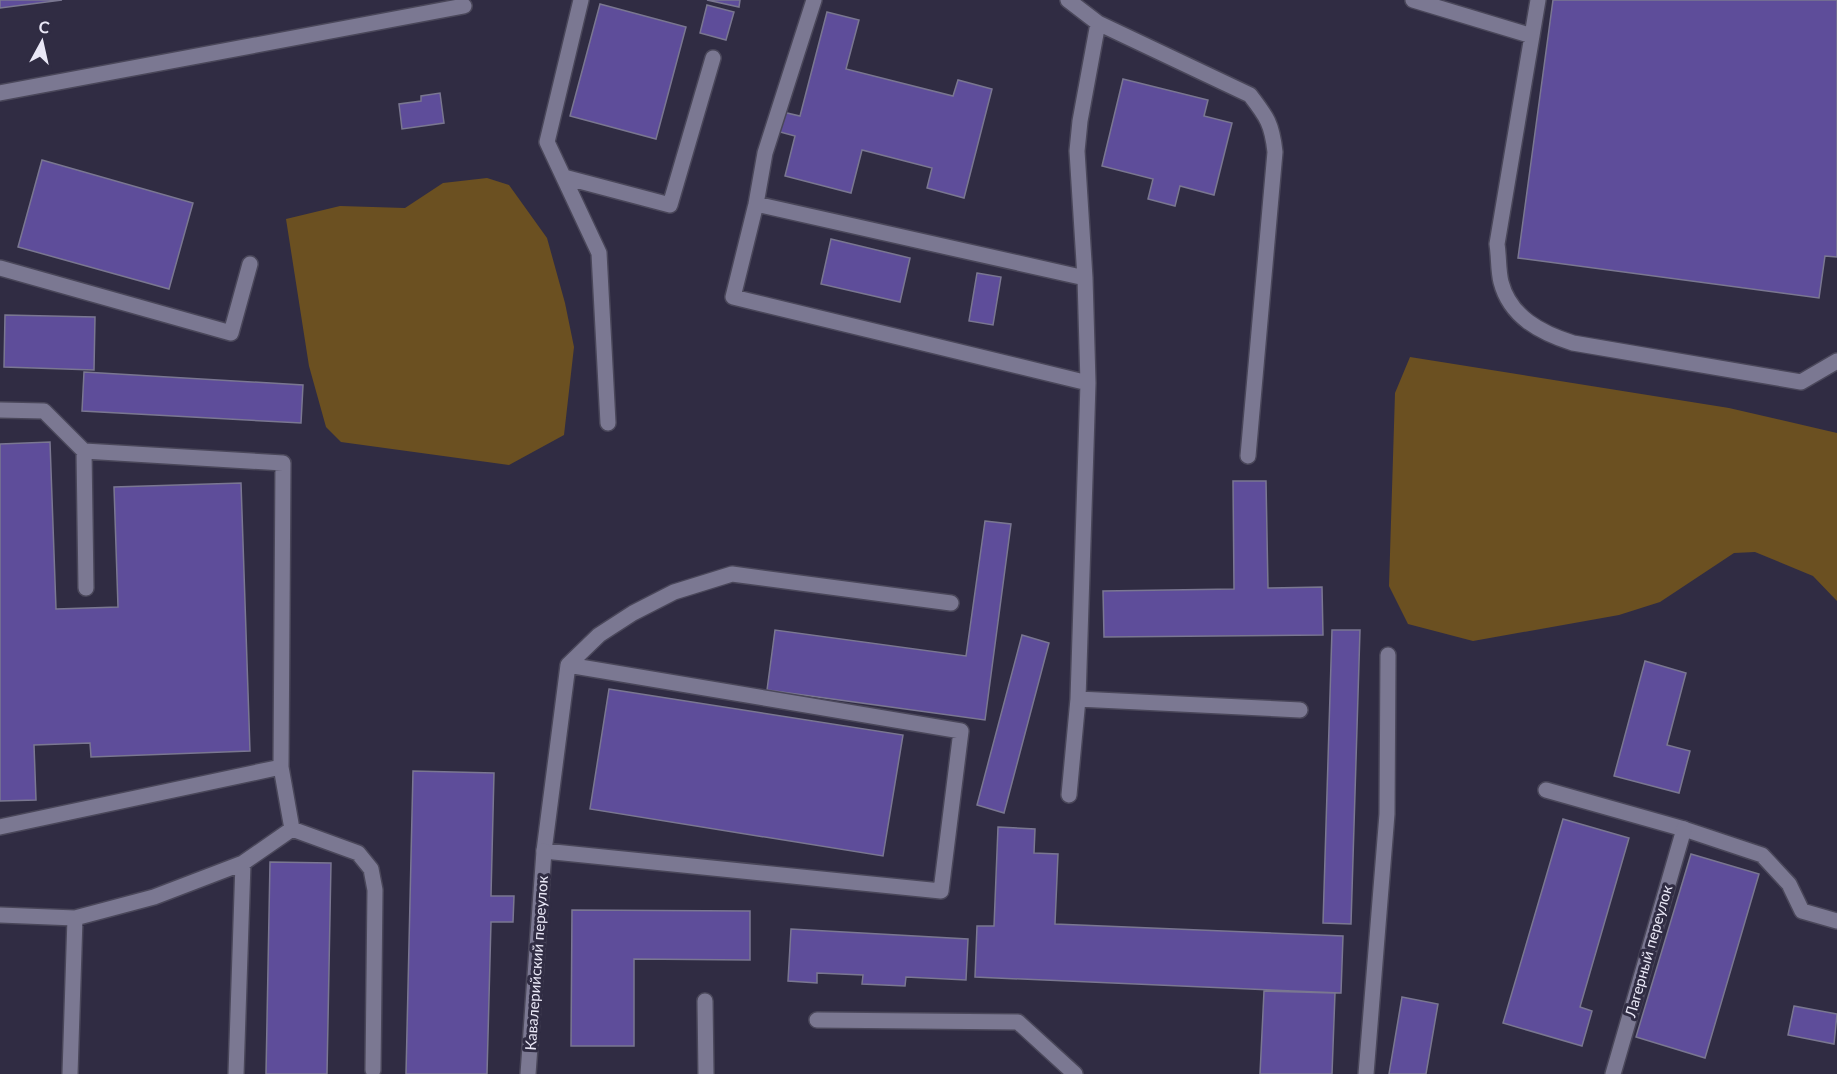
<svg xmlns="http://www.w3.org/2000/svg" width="1837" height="1074" font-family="Lato,sans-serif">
  <rect width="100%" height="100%" fill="#302c43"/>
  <path fill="#6b5021" d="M487 178 509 185 547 238 565 303 574 347 564 435 509 465 341 442 326 427 309 366 286 219 340 206 405 208 443 183Z
    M1410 357 1729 408 1837 433V601L1813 576 1755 552 1734 553 1660 602 1619 615 1473 641 1408 624 1389 586 1395 393Z"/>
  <path fill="#5e4d9a" stroke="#7a7791" stroke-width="1.5" d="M0 0H62L0 8Z
    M707 0H740L739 7Z
    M1553 0H1837V257L1825 256 1819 298 1518 258Z
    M600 4 686 27 656 139 570 116Z
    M707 5 734 12 726 40 700 33Z
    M827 12 859 20 846 69 953 96 958 80 992 89 964 198 927 188 932 168 862 150 851 193 785 176 795 136 769 129 774 110 800 116Z
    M1123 79 1208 100 1204 116 1232 123 1214 195 1180 186 1175 206 1148 199 1153 179 1102 166Z
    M440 93 444 123 402 129 399 104 421 101V96Z
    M42 160 193 203 169 289 18 247Z
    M831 239 910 258 900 302 821 284Z
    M977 273 1001 277 993 325 969 321Z
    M5 315 95 317 94 370 4 367Z
    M84 372 303 385 301 423 82 411Z
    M50 442 56 609 118 607 114 487 241 483 250 751 91 757 90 743 34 745 36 800 0 801V444Z
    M1233 481H1266L1268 588 1322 587 1323 635 1104 637 1103 591 1234 589Z
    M985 521 1011 524 985 720 767 690 775 630 966 656Z
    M1332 630H1360L1351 924 1323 923Z
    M1022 635 1049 643 1004 813 977 805Z
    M1645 661 1686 673 1667 745 1690 751 1679 793 1614 776Z
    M609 689 903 735 883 856 590 809Z
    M413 771 494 773 491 896H514L513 922H491L487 1074H406Z
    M1563 819 1629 838 1580 1007 1592 1011 1582 1046 1503 1023Z
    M998 827 1035 829 1034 853 1058 854 1055 924 1343 936 1341 993 975 977 977 926H994Z
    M1691 854 1759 874 1705 1058 1636 1037Z
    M270 862 331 863 327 1074H266Z
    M572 910 750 911V960L634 959V1046H571Z
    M791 929 968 939 966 980 906 977 905 986 862 984 863 975 817 973V983L788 981Z
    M1264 991 1335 993 1332 1074H1260Z
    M1402 997 1438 1004 1426 1074H1389Z
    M1794 1006 1837 1014 1834 1044 1788 1035Z"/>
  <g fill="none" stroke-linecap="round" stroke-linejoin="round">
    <g stroke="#4a475a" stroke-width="18">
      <path id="lane" d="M581 0 547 142 599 253 608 423
        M814 0 765 153 756 204 733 297 1088 383
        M1068 0 1098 23 1250 95C1267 117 1272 124 1275 152L1248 456
        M1413 0 1532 36
        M1538 0 1497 244C1499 257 1498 270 1501 282 1510 317 1541 333 1573 343L1801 382 1837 361
        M0 93 464 6
        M564 177 670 205 713 58
        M756 204 1085 278
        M0 268 231 333 250 264
        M0 410 44 411 84 451 283 463 281 767 292 829
        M84 451 86 588
        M568 665 961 731 941 891 544 851Z
        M568 665 599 635 633 613 674 592 732 574 951 603
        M1078 699 1300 710
        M1546 790 1684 829 1762 855 1789 884 1802 911 1837 921
        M1069 795 1078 699 1088 383 1085 278 1077 151 1080 121 1098 23
        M0 827 281 767
        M292 829 358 853 371 869 375 890 373 1070
        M0 915 75 918 154 897 243 863 292 829
        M705 1001 706 1074
        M817 1020 1018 1022 1075 1074
        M70 1074 75 918
        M236 1074 243 863
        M1366 1074 1387 814 1388 655"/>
    </g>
    <g stroke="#4a475a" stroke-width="18">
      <path id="street" d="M528 1074 544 851
        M1613 1074 1684 829"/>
    </g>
    <use href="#lane" stroke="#7b7892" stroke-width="15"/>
    <use href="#street" stroke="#7b7892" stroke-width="15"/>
  </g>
  <g text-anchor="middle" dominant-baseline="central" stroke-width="6" stroke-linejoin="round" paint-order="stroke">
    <g font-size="15" fill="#eae8f7" stroke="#302c43">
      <text transform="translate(1648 951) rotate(-74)">Лагерный переулок</text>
      <text transform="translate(536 963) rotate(-86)">Кавалерийский переулок</text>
    </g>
  </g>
  <g transform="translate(42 42) rotate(8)" stroke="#302c43" stroke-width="4.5" paint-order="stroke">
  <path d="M0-4.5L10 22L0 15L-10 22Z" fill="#eae8f7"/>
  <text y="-9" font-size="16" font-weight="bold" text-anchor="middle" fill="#eae8f7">С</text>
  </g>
</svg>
